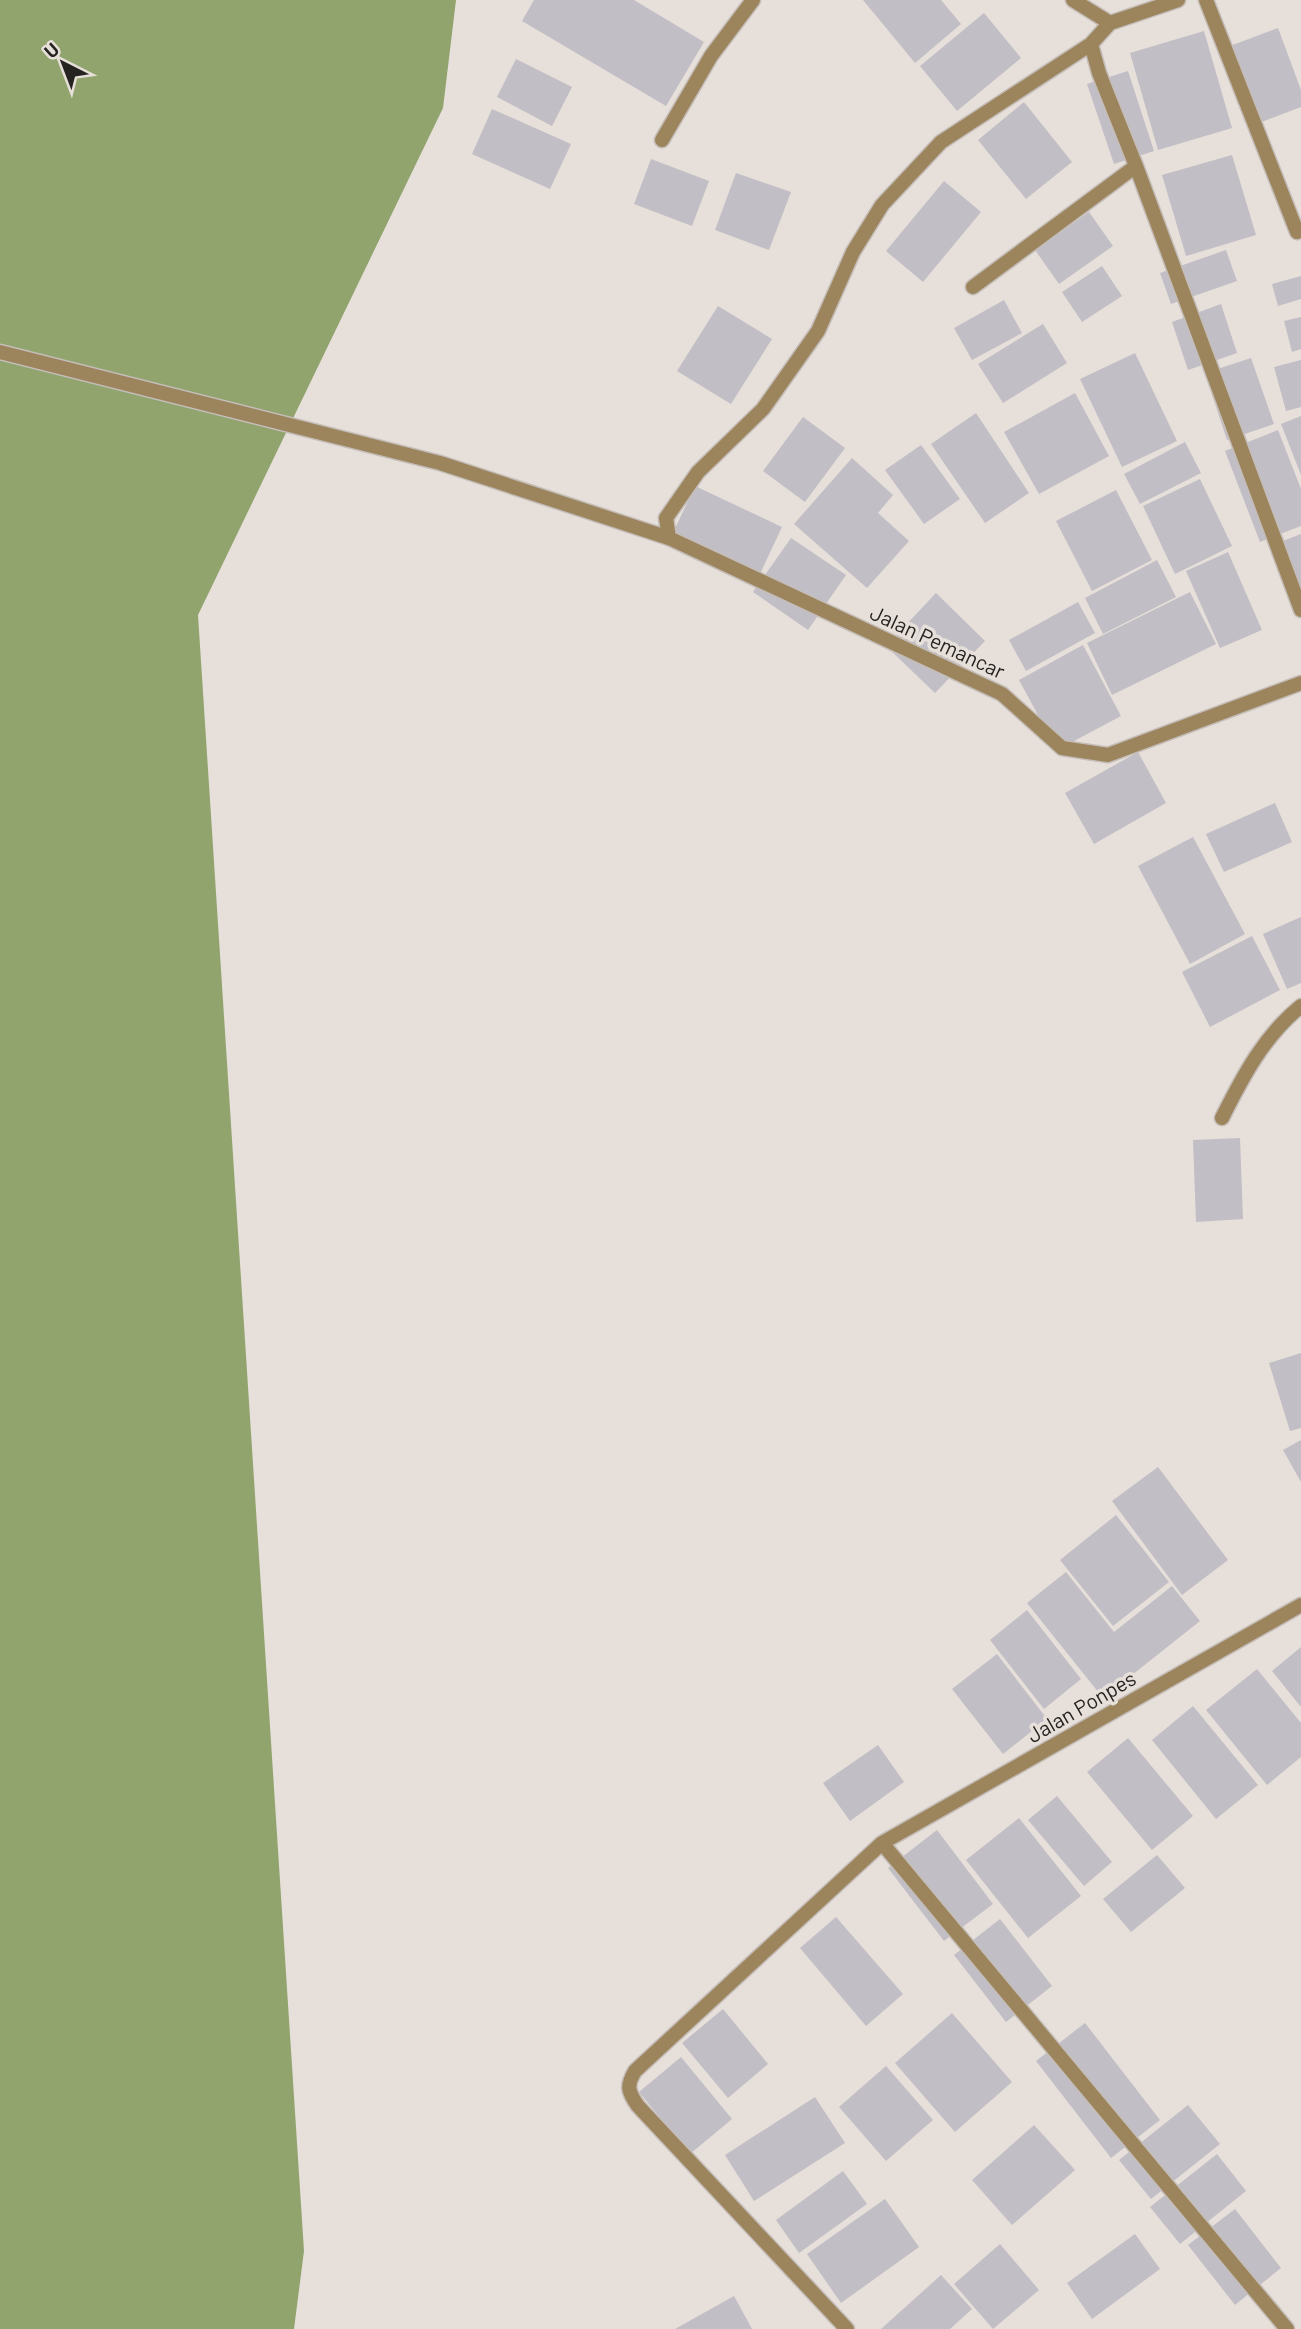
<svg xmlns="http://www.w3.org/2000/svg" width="1301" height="2329" font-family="Barlow,sans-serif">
  <rect width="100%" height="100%" fill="#e7dfd9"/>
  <path fill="#91a46e" d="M0 0H456L443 108 198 615 304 2251 294 2329H0Z"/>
  <path fill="#c1bec6" d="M534 0H634L704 42 666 106 522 21Z
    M863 0H941L961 24 915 63Z
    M984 13 1021 58 957 111 920 66Z
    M1278 28 1301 90V107L1259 123 1230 46Z
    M1204 31 1232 128 1158 150 1130 53Z
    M516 59 572 87 552 126 497 97Z
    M1128 71 1154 151 1114 164 1087 84Z
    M1024 102 1072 162 1026 199 978 140Z
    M492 109 571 144 550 189 472 154Z
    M1232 155 1256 235 1186 256 1162 175Z
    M651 159 709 181 692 226 634 204Z
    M736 173 791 192 769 250 715 230Z
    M944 181 981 212 923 282 886 251Z
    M1089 212 1113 246 1059 284 1035 250Z
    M1226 250 1237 281 1171 304 1160 273Z
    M1102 266 1122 296 1082 322 1062 292Z
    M1301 276V299L1278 306 1272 284Z
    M1004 300 1022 333 972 360 954 328Z
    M1221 304 1237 353 1188 370 1172 322Z
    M718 306 772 339 731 404 677 371Z
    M1301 317V349L1292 352 1284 321Z
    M1043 324 1067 363 1003 403 978 364Z
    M1135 353 1177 441 1122 467 1080 379Z
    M1251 358 1274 424 1227 440 1205 373Z
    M1301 360V407L1286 411 1274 367Z
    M1075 393 1109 456 1039 494 1004 432Z
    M976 413 1029 493 985 523 931 444Z
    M1301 416V475L1281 424Z
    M803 417 845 448 805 502 763 471Z
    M1278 430 1301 489V526L1260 542 1225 451Z
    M1185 442 1201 473 1140 504 1124 474Z
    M921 445 960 499 924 524 885 470Z
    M852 458 893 495 878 513 909 541 867 588 794 524Z
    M1200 479 1232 546 1175 574 1143 506Z
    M695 486 782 527 759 576 672 535Z
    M1116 490 1152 560 1092 591 1056 521Z
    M1301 534V610L1275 544Z
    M791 538 846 575 808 630 753 592Z
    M1228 552 1262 630 1220 648 1186 571Z
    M1157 560 1176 597 1103 634 1085 598Z
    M1190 592 1216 644 1112 695 1087 643Z
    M936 593 985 641 935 693 886 646Z
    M1078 602 1095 633 1026 671 1009 640Z
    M1083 645 1121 716 1057 750 1019 680Z
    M1138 752 1166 803 1094 844 1065 793Z
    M1275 803 1292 842 1224 872 1206 834Z
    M1193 837 1245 934 1190 964 1138 866Z
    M1301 917V983L1287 989 1263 934Z
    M1252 936 1280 990 1210 1027 1182 972Z
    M1240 1138 1243 1219 1196 1222 1193 1140Z
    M1301 1353V1428L1290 1431 1269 1363Z
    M1301 1440V1482L1283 1450Z
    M1158 1467 1228 1560 1182 1595 1112 1501Z
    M1116 1515 1169 1582 1113 1626 1060 1560Z
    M1066 1572 1114 1632 1172 1586 1200 1621 1103 1698 1027 1603Z
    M1027 1610 1081 1679 1044 1709 990 1640Z
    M1301 1647V1707L1272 1671Z
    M997 1654 1047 1719 1003 1754 952 1689Z
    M1257 1669 1301 1723V1757L1267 1785 1206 1710Z
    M1193 1706 1258 1785 1216 1819 1152 1740Z
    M1128 1738 1193 1816 1152 1850 1087 1772Z
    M878 1745 904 1782 850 1821 823 1783Z
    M1057 1796 1112 1862 1084 1886 1028 1820Z
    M1019 1818 1081 1896 1028 1938 966 1860Z
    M937 1830 993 1904 944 1941 888 1868Z
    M1157 1855 1185 1888 1131 1932 1103 1899Z
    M836 1917 903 1994 866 2026 800 1948Z
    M1000 1919 1052 1986 1006 2022 954 1955Z
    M723 2009 768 2064 728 2098 682 2043Z
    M952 2013 1012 2082 955 2132 895 2063Z
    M1085 2023 1160 2120 1111 2158 1036 2061Z
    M681 2057 732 2119 690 2154 639 2092Z
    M886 2066 933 2120 886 2161 839 2107Z
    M815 2097 845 2143 754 2201 725 2155Z
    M1188 2105 1220 2144 1151 2199 1119 2160Z
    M1034 2125 1075 2170 1012 2225 972 2180Z
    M1217 2154 1246 2191 1180 2244 1150 2207Z
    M843 2171 867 2204 799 2253 776 2220Z
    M885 2199 919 2247 841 2303 807 2254Z
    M1235 2209 1281 2268 1235 2305 1188 2245Z
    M1135 2234 1160 2269 1092 2319 1067 2283Z
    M1000 2244 1039 2290 993 2329 954 2284Z
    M941 2275 972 2309 950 2329H881Z
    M734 2296 752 2329H675Z"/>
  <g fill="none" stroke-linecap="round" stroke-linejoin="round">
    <g stroke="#c4bdb8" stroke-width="17">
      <path id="lane" d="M0 352 440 463 669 538"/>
    </g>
    <g stroke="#c4bdb8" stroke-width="17">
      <path id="street" d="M1073 0 1110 23
        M1178 0 1110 23 1091 44 941 142 882 205 853 252 818 331 763 409 698 472 666 518 669 538 1002 694 1062 748 1108 755 1301 683
        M1206 0 1297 232
        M1091 44 1099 73 1136 166 1301 610
        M662 140 711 56 753 0
        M973 287 1136 166
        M1222 1118C1243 1076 1264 1036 1301 1006
        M882 1843 1287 2329
        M847 2329 638 2106C628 2092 626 2086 635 2071L882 1843 1301 1605"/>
    </g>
    <use href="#lane" stroke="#9c845d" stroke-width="14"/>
    <use href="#street" stroke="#9c845d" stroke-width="14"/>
  </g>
  <g text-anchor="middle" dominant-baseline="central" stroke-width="7" stroke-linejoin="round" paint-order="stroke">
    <g font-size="21" fill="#262421" stroke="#e7dfd9">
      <text transform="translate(938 641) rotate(25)">Jalan Pemancar</text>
      <text transform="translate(1081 1706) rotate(-30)">Jalan Ponpes</text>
    </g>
  </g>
  <g transform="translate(63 63) rotate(318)" stroke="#e7dfd9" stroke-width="5" paint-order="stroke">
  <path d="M0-5L12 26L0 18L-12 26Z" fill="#262421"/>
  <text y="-10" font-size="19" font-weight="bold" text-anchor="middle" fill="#262421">U</text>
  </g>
</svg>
